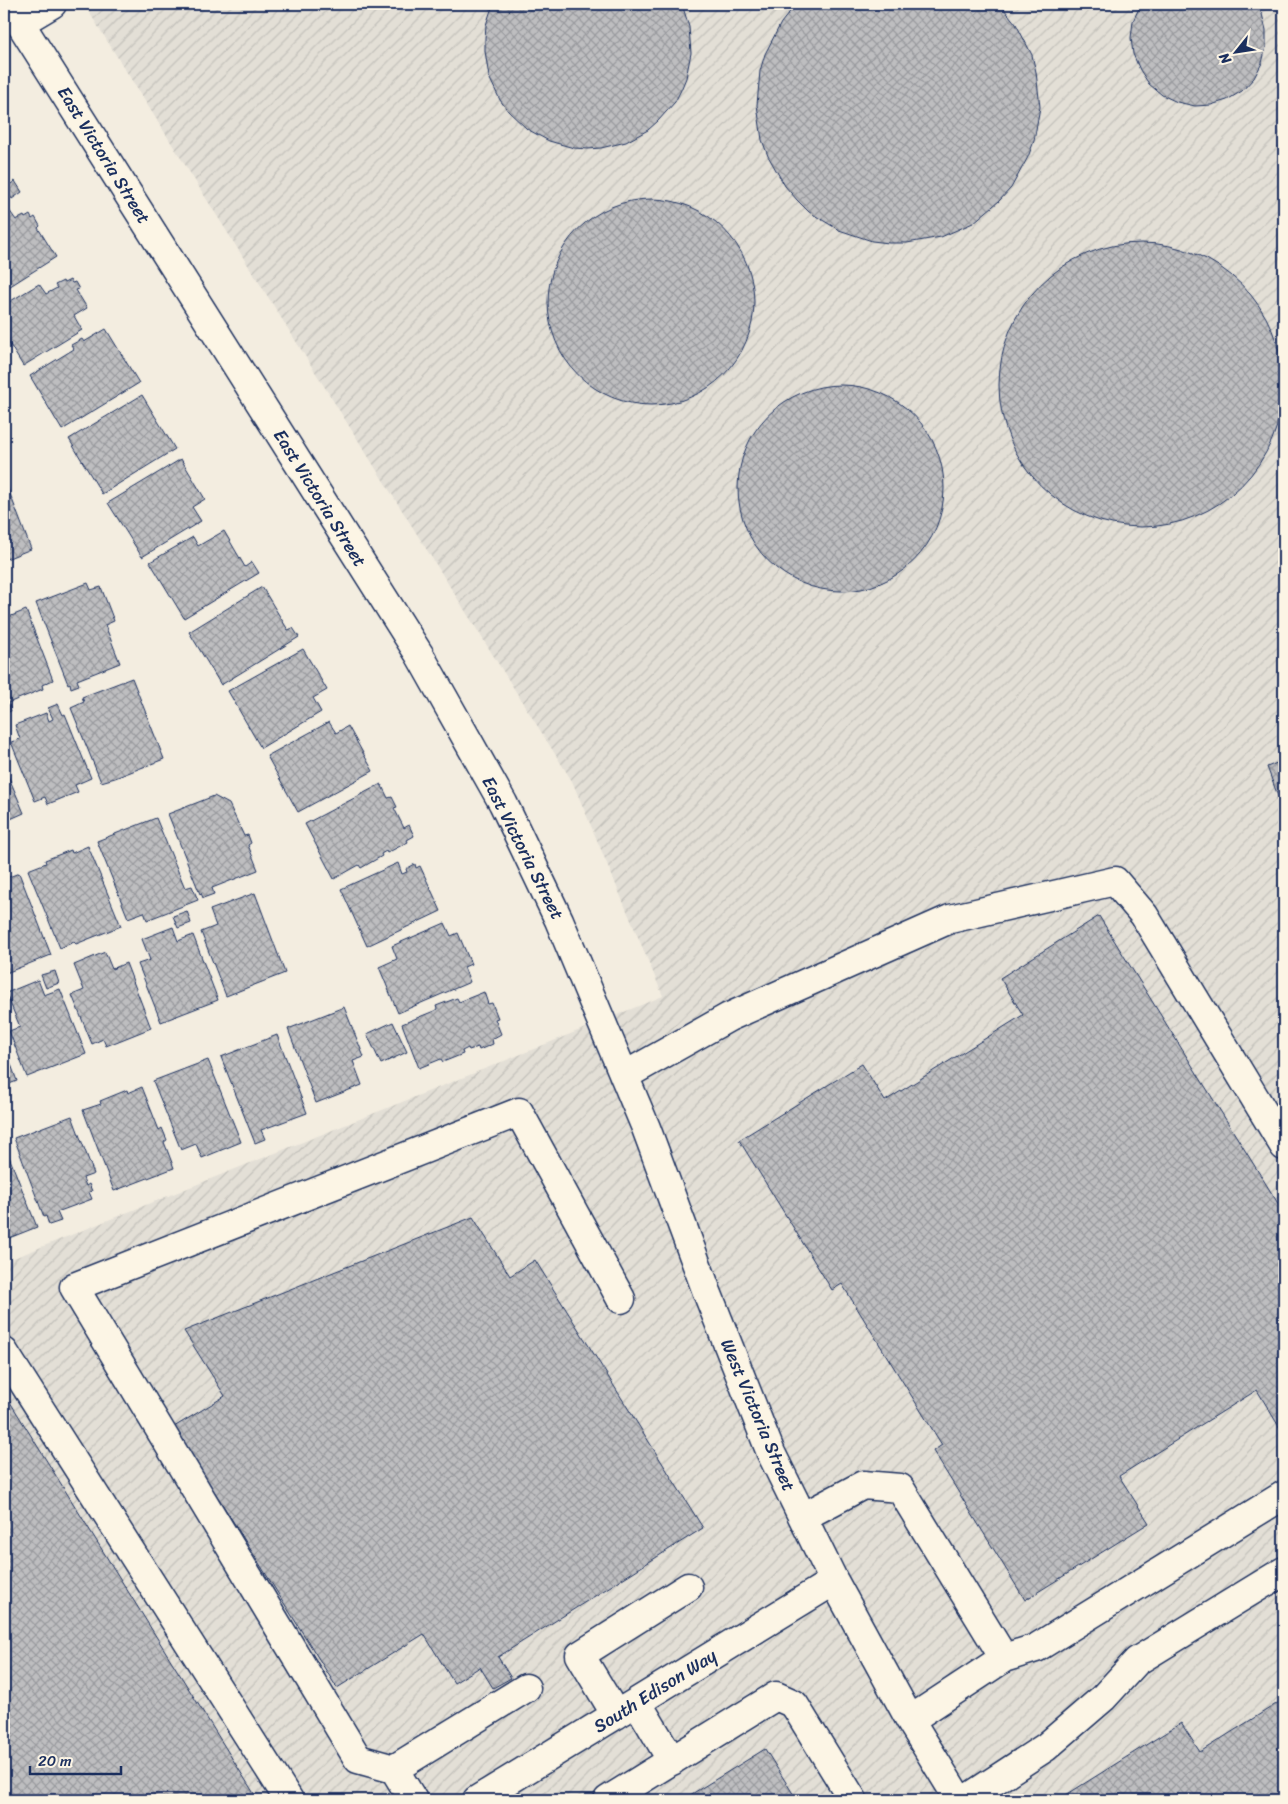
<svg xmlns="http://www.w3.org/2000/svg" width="1288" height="1804" font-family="Sriracha,sans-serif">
  <defs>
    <pattern id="industrial-furrows" width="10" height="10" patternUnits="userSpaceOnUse" patternTransform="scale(1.25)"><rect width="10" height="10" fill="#e3dfd6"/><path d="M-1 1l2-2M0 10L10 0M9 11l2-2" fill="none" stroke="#c2c0ba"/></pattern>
    <pattern id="building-cross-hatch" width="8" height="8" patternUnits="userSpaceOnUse" patternTransform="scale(1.25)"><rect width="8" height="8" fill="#bebec0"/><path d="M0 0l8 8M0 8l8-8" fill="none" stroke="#9a9b9f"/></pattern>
  </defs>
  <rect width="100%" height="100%" fill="#f3ede0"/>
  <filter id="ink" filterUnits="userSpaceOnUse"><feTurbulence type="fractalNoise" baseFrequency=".02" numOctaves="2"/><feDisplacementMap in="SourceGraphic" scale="10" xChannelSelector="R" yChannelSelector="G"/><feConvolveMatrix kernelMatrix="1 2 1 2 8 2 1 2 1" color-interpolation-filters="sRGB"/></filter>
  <g filter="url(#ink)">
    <path fill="url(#industrial-furrows)" d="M84 4H1284V1800H4V1262L529 1051 663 996 572 781Z"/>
    <path fill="url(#building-cross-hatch)" stroke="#1b2f5e" d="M493 4H682L689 27 691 53 686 78 681 90 675 102 658 121 648 130 626 142 601 148 588 149 574 148 549 141 527 129 508 111 500 100 489 77 485 51V38L486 25Z
      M796 4H1000L1016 24 1032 55 1036 72 1040 107 1034 141 1028 157 1011 188 999 201 973 223 941 237 907 243H889L872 241 839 230 809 212 797 200 785 186 768 156 762 140 757 105 760 71 765 54 781 23Z
      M1141 4H1256L1262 14 1266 30V47L1262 63 1254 78 1242 91 1227 100 1211 105 1195 106 1177 102 1162 95 1149 84 1140 70 1133 54 1131 38 1133 21Z
      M15 181 22 192 12 199 5 188Z
      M548 302a103 103 0 1 1 206 0a103 103 0 1 1-206 0Z
      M9 210 16 220 24 216 25 218 30 215 32 219 35 217 40 226 38 228 56 257 4 290V214Z
      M999 385a142 142 0 1 1 284 0a142 142 0 1 1-284 0Z
      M70 280 72 283 75 282 79 289 76 290 87 308 74 316 82 330 23 366 4 335V305L39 284 46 294 57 288 55 285 63 281 64 283Z
      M106 329 139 383 62 430 30 376 74 349 71 345 82 339 84 342Z
      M738 488a103 103 0 1 1 206 0a103 103 0 1 1-206 0Z
      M142 395 175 449 102 494 69 439Z
      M181 459 205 499 192 507 201 521 142 557 108 503Z
      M4 478 31 549 4 560Z
      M224 531 245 567 252 562 259 573 184 618 150 562 193 537 198 546Z
      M88 583 91 590 101 587 114 621 105 625 120 663 77 680 79 685 71 688 70 683 68 684 36 603Z
      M262 587 288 630 293 628 299 637 221 685 189 632Z
      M26 610 53 680 42 685 43 689 8 703 11 711 4 714V619Z
      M303 649 327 690 313 698 321 712 261 748 228 691Z
      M132 678 164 759 115 778 101 782 71 708 84 702 82 697Z
      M58 704 63 715 65 714 91 778 75 785 78 792 48 804 45 797 35 801 11 742 20 739 15 725 46 713 49 721 53 719 48 708Z
      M329 722 336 733 348 726 373 771 298 812 267 756Z
      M1284 760V812L1267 767Z
      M4 766 24 813 6 821 7 823 4 824Z
      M381 784 388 798 392 797 397 807 394 808 404 828 409 825 414 836 407 840 408 842 387 853 386 851 381 854 382 856 361 868 359 865 334 879 305 824Z
      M214 796 229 804 244 836 248 835 251 843 248 845 258 870 212 888 214 894 203 898 201 893 200 894 168 814Z
      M156 818 185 888 192 886 198 900 147 920 144 912 128 918 97 841Z
      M88 846 121 926 76 944 74 942 60 948 28 870 46 863 45 860 71 850 72 853Z
      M398 863 402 874 407 872 406 869 415 864 416 868 420 866 441 911 367 946 341 889Z
      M19 873 51 955 6 973 4 971V879Z
      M255 893 285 973 226 996 201 932 216 926 210 910Z
      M187 911 191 923 178 928 173 916Z
      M1099 916 1284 1213V1435L1257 1390 1119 1476 1149 1523 1025 1600 933 1451 942 1445 842 1284 832 1290 739 1140 862 1064 885 1101 1023 1015 1000 978Z
      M445 923 451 936 458 933 471 964 464 967 470 982 398 1013 379 967 397 959 392 946Z
      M173 927 178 941 193 935 218 1000 161 1022 138 964 150 960 142 939Z
      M105 952 112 969 126 963 151 1028 106 1046 103 1039 92 1044 72 995 84 990 74 965Z
      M55 971 59 983 46 988 41 975Z
      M38 980 44 995 60 989 86 1054 27 1077 9 1031 20 1027 6 993Z
      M484 992 488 1004 492 1003 498 1018 495 1019 501 1034 492 1039 493 1044 479 1050 478 1047 469 1050 468 1048 462 1051 463 1054 443 1062 441 1059 419 1068 402 1024 434 1011 437 1009 436 1006 457 998 459 1002Z
      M344 1007 364 1057 353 1061 362 1085 316 1103 288 1029Z
      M393 1022 407 1052 381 1064 367 1034Z
      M277 1035 307 1113 261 1130 265 1139 255 1143 221 1057Z
      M4 1045 17 1081 4 1086Z
      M208 1060 241 1142 202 1158 196 1144 181 1150 153 1081Z
      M142 1087 159 1130 162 1128 167 1140 164 1142 174 1168 114 1191 83 1110 101 1104 100 1101 127 1090 128 1093Z
      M72 1116 94 1174 83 1178 86 1186 89 1184 92 1191 89 1192 92 1199 57 1212 61 1221 49 1225 46 1216 44 1217 14 1138Z
      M4 1144 37 1227 4 1240Z
      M473 1217 510 1276 535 1260 703 1528 498 1657 511 1678 493 1688 480 1667 454 1683 424 1634 337 1688 174 1427 225 1396 184 1331Z
      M10 1402 258 1800H4V1405Z
      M1284 1699V1800H1058L1181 1723 1200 1752Z
      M765 1749 797 1800H682Z"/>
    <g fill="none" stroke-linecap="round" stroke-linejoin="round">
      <g stroke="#1b2f5e" stroke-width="31">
        <path id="minor" d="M8 4 419 654 503 803 559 920 646 1128 707 1292 771 1453 834 1581 910 1720 959 1800
          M20 23 52 4
          M624 1076 729 1017 950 919 1115 881 1144 915 1284 1146
          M4 1352 289 1800
          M803 1517 863 1485 900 1488 1004 1658 910 1720
          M1004 1658 1036 1648 1284 1495
          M637 1702 672 1761
          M616 1715 580 1655 688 1587
          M394 1769 526 1688
          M413 1800 394 1769 358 1759 74 1287 519 1112 621 1299
          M477 1800 834 1581
          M608 1800 776 1696 794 1704 853 1800
          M965 1800 1046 1747 1103 1698 1137 1661 1284 1571"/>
      </g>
      <use href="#minor" stroke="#fcf5e5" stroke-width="28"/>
    </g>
  </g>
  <g text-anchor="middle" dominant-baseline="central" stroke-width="4" stroke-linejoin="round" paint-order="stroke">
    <g font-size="18" fill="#1b2f5e" stroke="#fcf5e5">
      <text transform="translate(104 155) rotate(58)">East Victoria Street</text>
      <text transform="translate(320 498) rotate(58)">East Victoria Street</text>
      <text transform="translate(523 848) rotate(63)">East Victoria Street</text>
      <text transform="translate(758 1415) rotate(67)">West Victoria Street</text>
      <text transform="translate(655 1691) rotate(-32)">South Edison Way</text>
    </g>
  </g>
  <rect width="1288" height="1804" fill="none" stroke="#fcf5e5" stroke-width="20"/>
  <rect x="10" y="10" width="1268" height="1784" fill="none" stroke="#1b2f5e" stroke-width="2" filter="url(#ink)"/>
  <g transform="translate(1236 52) rotate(240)" stroke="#fcf5e5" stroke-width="4" paint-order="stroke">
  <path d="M0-4L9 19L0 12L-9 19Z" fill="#1b2f5e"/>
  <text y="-8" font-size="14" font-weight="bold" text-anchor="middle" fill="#1b2f5e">N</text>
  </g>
  <path d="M30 1766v8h91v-8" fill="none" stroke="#1b2f5e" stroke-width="2.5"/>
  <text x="38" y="1766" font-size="15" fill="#1b2f5e" stroke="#fcf5e5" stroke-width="4" paint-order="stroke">20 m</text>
</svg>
